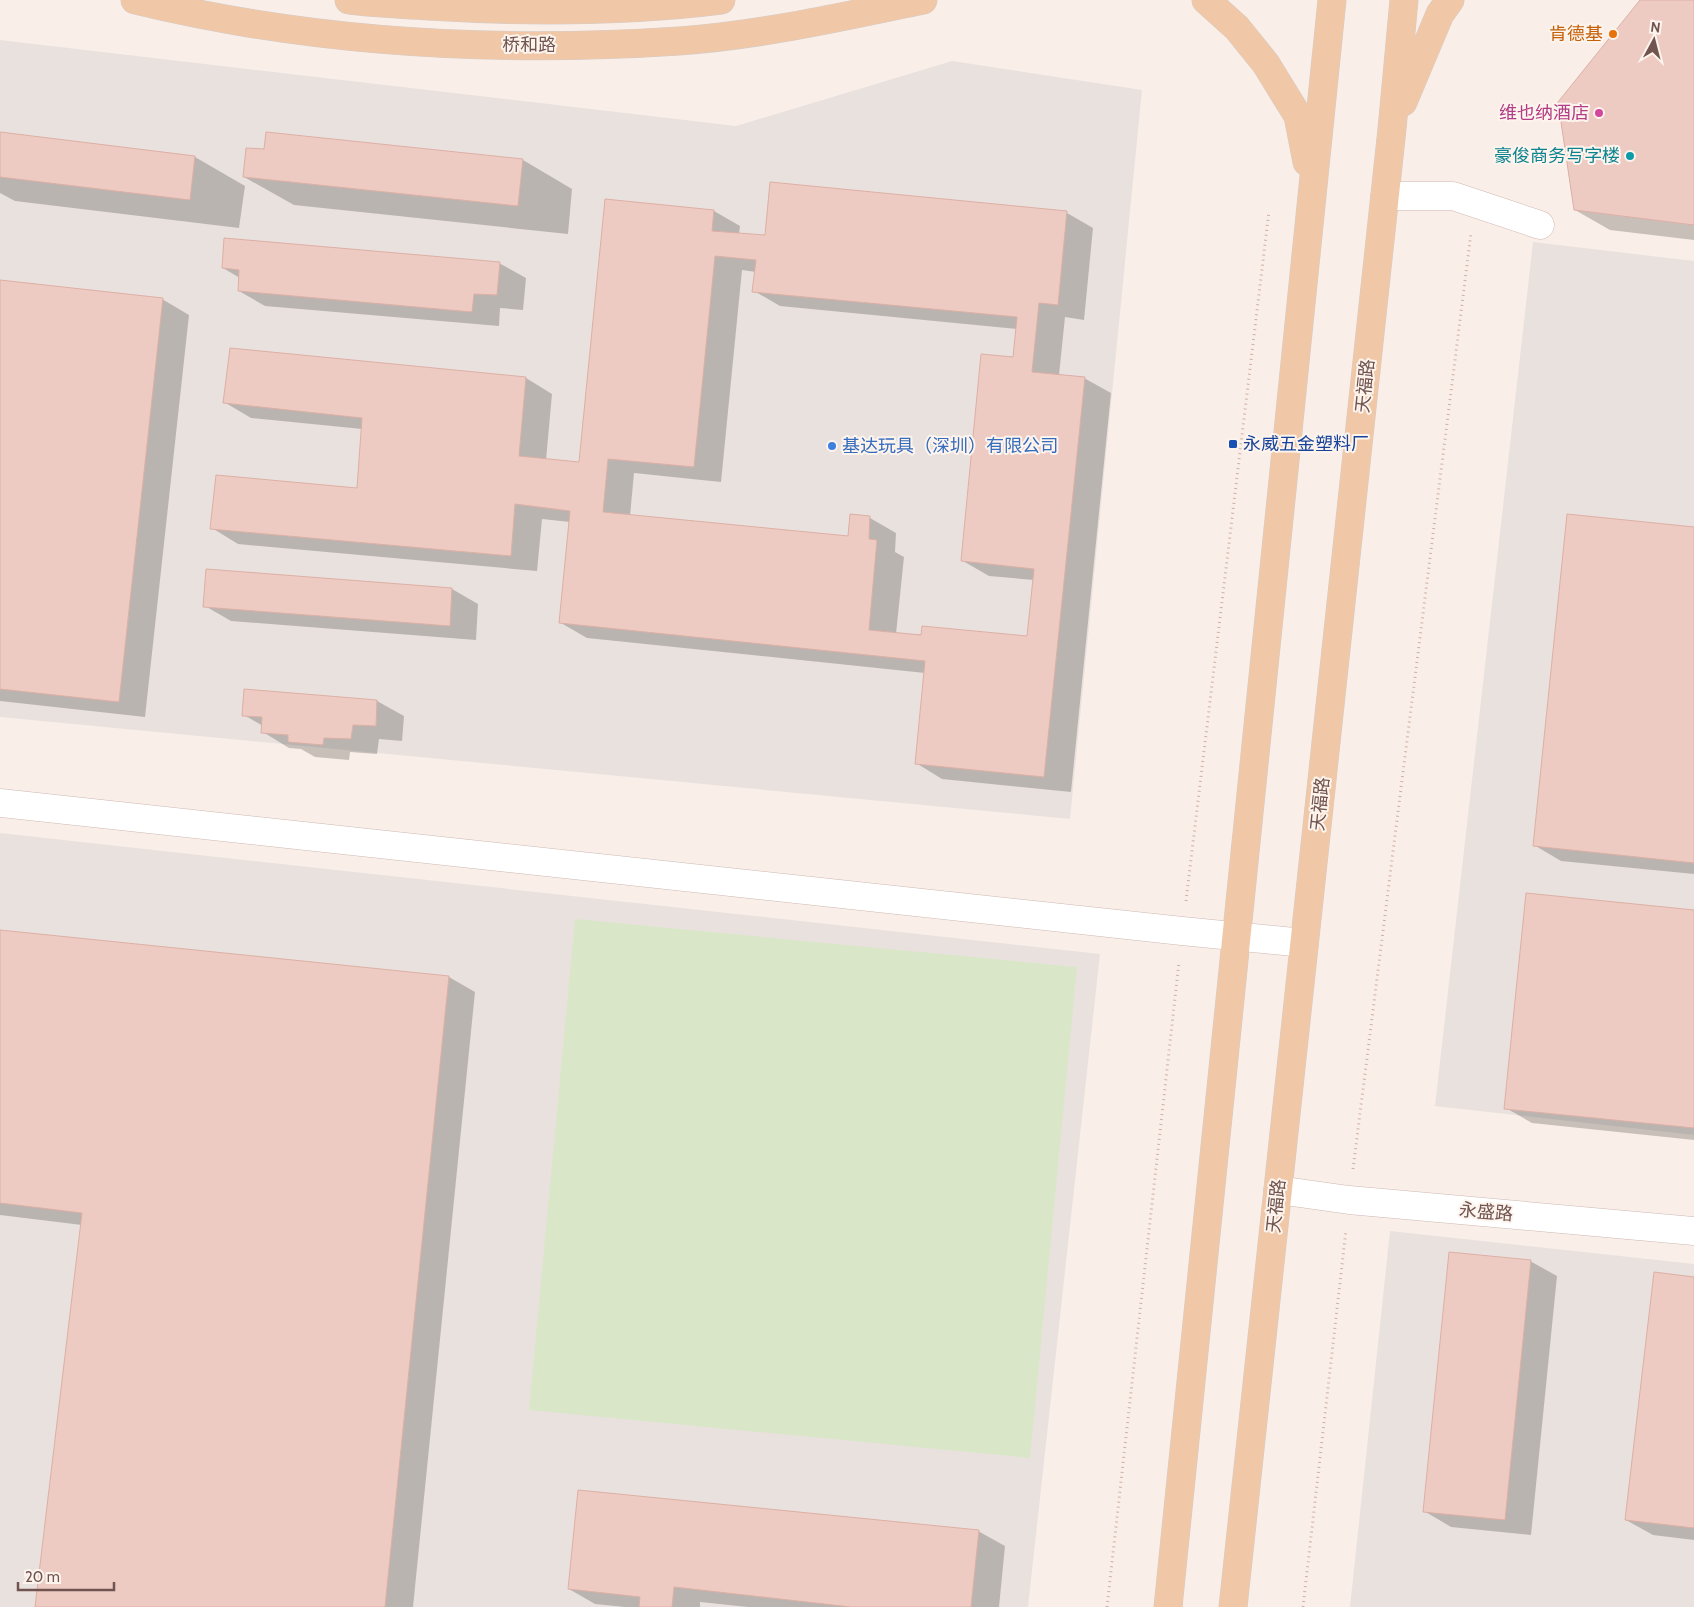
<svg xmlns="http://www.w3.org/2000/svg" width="1694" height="1607" font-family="Cabin,'Noto Sans SC',sans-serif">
  <rect width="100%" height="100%" fill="#faefe8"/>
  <path fill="#e9e1de" d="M0 40 736 126 952 61 1142 90 1070 819 0 717Z
    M1533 242 1694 261V1135L1435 1106Z
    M0 833 1100 954 1028 1607H0Z
    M1390 1231 1694 1264V1607H1350Z"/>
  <path fill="#dae6c8" d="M575 919 1077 967 1030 1458 529 1410Z"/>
  <path fill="#0003" fill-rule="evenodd" d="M1642 0H1694V240L1610 230 1575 210Z
    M0 134 195 157 245 186 239 228 15 201 0 193Z
    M523 160 572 189 568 234 294 205 244 177Z
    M714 211 740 226 739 234 766 237 1067 213 1093 228 1084 320 1065 317 1059 375 1084 378 1111 393 1071 792 942 779 916 763 925 673 587 638 561 623 570 522 542 519 537 571 238 544 212 528 358 490 362 429 251 418 224 402 526 378 552 394 546 460 580 463ZM742 270 756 272 754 291 780 306 1017 329 1014 358 963 561 989 576 1034 580 1028 637 896 634 904 557 895 552 896 533 870 518 851 516 849 537 630 516 634 473 721 482Z
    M499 263 526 278 523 310 500 308 499 326 265 306 239 291 240 278 223 268Z
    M0 282 162 299 189 315 145 717 0 701Z
    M1694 528V874L1561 861 1534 845Z
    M207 570 452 589 478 604 476 640 231 621 205 606Z
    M246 691 377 701 404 716 402 741 379 739 377 754 350 752 349 760 315 757 301 749 289 748 263 732V726L244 715Z
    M1694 911V1140L1532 1123 1506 1108Z
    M0 932 449 977 475 992 413 1607H36L82 1225 0 1215Z
    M1530 1261 1557 1276 1531 1535 1451 1527 1424 1511Z
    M1694 1278V1540L1653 1535 1626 1520Z
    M978 1531 1005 1546 999 1607H748L700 1602V1607H625L595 1604 569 1589Z"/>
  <path fill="#edcbc2" stroke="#ddafa5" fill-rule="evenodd" d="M1640 0H1694V225L1574 210 1558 102Z
    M0 132 195 156 190 200 0 177Z
    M266 132 523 159 518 206 243 177 246 148 264 149Z
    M770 182 1067 211 1058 305 1039 303 1032 372 1085 377 1044 777 915 764 925 661 559 623 570 511 515 504 511 556 210 529 216 475 357 488 362 418 223 403 230 348 526 377 519 456 579 462 605 199 714 210 712 231 765 235ZM715 256 756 260 752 292 1017 317 1013 357 981 354 961 561 1034 569 1027 636 922 626 921 635 869 630 877 540 869 539 870 516 850 514 848 536 603 512 608 459 694 467Z
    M224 238 500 262 497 295 474 294 472 312 238 291 239 270 222 268Z
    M0 280 163 298 119 702 0 689Z
    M1567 514 1694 527V863L1533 846Z
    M206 569 452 588 450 626 203 607Z
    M244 689 377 700 376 726 353 725 351 739 324 738 323 745 288 742V735L261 733 262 717 242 716Z
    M1526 893 1694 910V1128L1504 1109Z
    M0 930 449 976 385 1607H35L82 1213 0 1203Z
    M1449 1252 1531 1260 1505 1520 1423 1512Z
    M1654 1272 1694 1277V1528L1625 1520Z
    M578 1490 979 1530 971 1607H851L674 1587 672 1607H639L640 1597 568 1589Z"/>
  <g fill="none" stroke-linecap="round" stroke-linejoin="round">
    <g stroke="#cdb8b2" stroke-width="29">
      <path id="minor" d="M1385 196H1453L1540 225
        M0 803 1182 931 1304 943
        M1278 1190 1349 1200 1694 1231"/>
    </g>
    <g stroke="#d4ccca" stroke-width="29">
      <path id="major" d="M135 0C312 43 498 53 679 41 761 35 842 17 923 0
        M349 0C376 4 403 4 429 6 526 12 625 12 721 0
        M1206 0 1237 28 1266 64 1298 116 1307 162
        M1403 102 1440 14 1450 0
        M1168 1607 1332 0
        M1233 1607 1392 129 1404 0"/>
    </g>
    <path stroke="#d1aea5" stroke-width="3" stroke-dasharray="1 4" stroke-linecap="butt" d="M1186 901 1269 211
      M1353 1169 1471 233
      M1107 1607 1179 962
      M1303 1607 1346 1230"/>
    <use href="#minor" stroke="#fff" stroke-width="28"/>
    <use href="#major" stroke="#f1c8a7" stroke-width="28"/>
  </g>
  <circle fill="#e8710a" stroke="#fdf4ee" stroke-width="2" cx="1613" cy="34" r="5"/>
  <circle fill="#d1479c" stroke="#fdf4ee" stroke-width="2" cx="1599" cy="113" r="5"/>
  <circle fill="#0f9aa8" stroke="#fdf4ee" stroke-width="2" cx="1630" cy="156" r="5"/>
  <rect fill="#1a4fb4" stroke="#fdf4ee" stroke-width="2" x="1228" y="439" width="10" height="10" rx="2.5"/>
  <circle fill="#3f7fe0" stroke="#fdf4ee" stroke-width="2" cx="832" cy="446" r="5"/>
  <g text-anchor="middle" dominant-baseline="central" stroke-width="4" stroke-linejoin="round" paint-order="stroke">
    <g font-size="18" fill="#c56008" stroke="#fdf4ee" text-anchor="end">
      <text x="1603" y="34">肯德基</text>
    </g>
    <g font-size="18" fill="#71544f" stroke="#fdf4ee">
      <text x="529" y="45">桥和路</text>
      <text transform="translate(1365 386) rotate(-84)">天福路</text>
      <text transform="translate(1320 804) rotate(-84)">天福路</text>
      <text transform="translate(1276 1206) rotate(-84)">天福路</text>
      <text transform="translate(1486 1212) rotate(5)">永盛路</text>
    </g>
    <g font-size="18" fill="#b23c85" stroke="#fdf4ee" text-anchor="end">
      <text x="1589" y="113">维也纳酒店</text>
    </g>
    <g font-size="18" fill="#0d838f" stroke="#fdf4ee" text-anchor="end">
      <text x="1620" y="156">豪俊商务写字楼</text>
    </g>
    <g font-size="18" fill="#164399" stroke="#fdf4ee" text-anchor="start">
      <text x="1243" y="444">永威五金塑料厂</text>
    </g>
    <g font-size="18" fill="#366cbe" stroke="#fdf4ee" text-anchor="start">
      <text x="842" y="446">基达玩具（深圳）有限公司</text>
    </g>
  </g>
  <g transform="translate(1654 40) rotate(7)" stroke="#fdf4ee" stroke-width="4" paint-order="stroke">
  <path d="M0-4L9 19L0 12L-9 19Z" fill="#71544f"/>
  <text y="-8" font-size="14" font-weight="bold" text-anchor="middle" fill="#71544f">N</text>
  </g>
  <path d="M18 1582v8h96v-8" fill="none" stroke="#71544f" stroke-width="2.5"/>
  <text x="25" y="1582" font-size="15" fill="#71544f" stroke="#fdf4ee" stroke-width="4" paint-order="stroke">20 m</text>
</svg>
